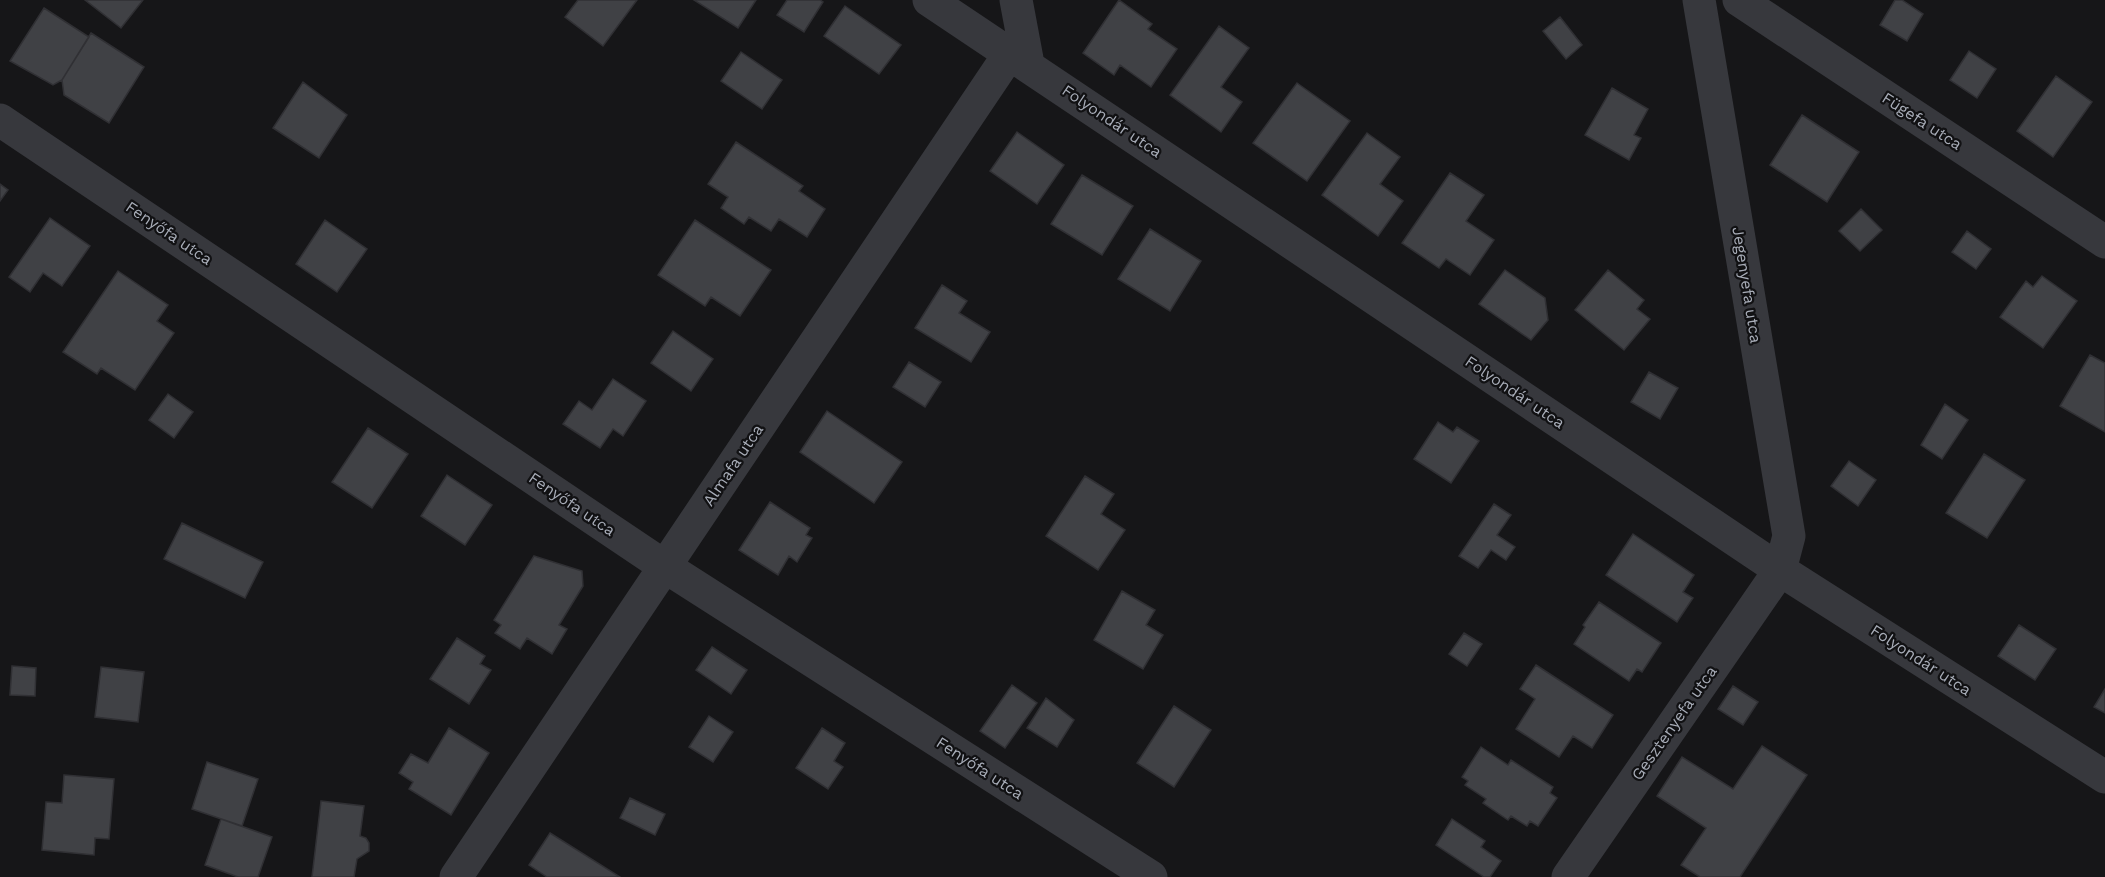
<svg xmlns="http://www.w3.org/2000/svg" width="2105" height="877" font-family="'Work Sans',sans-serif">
  <rect width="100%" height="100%" fill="#161618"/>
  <path fill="#404145" stroke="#303034" stroke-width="1.5" d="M85 0H143L121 28Z
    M578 0H637L603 46 565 17Z
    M694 0H756L738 28Z
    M787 0H820L823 2 804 32 777 15Z
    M1119 0 1152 24 1148 29 1177 49 1151 87 1120 65 1114 75 1083 53Z
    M1895 0H1902L1923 14 1907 41 1880 25Z
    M845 6 901 45 879 74 824 36Z
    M44 8 89 37 62 80 53 85 10 61Z
    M1560 17 1582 45 1566 59 1543 31Z
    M1219 26 1249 48 1221 87 1242 102 1221 132 1170 95Z
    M91 33 144 67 109 123 64 95 62 80Z
    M1969 51 1996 69 1977 98 1950 80Z
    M741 52 782 80 762 109 721 81Z
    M2056 76 2092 102 2053 157 2017 131Z
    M303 82 347 115 319 158 273 128Z
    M1297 83 1350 121 1307 181 1253 143Z
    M1612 88 1648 109 1634 135 1641 138 1629 160 1585 135Z
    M1802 115 1859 152 1827 202 1770 165Z
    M1017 132 1064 165 1037 204 990 171Z
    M1367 133 1400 157 1380 184 1403 201 1378 236 1322 195Z
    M736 142 803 186 799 191 825 209 807 237 779 219 771 231 749 217 744 224 721 208 728 197 708 184Z
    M1450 173 1484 195 1466 221 1494 240 1470 275 1446 259 1439 268 1402 243Z
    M1082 175 1133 206 1102 255 1051 224Z
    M0 184 8 190 0 201Z
    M1861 209 1882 230 1860 251 1839 231Z
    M50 218 90 246 62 286 43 273 30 292 9 277Z
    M325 220 367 249 337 292 296 264Z
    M695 220 771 270 740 316 711 297 705 306 658 275Z
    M1150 229 1201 261 1170 311 1118 279Z
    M1967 231 1991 249 1976 269 1952 252Z
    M1505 270 1545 298 1548 320 1531 340 1479 304Z
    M1608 270 1644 300 1637 309 1650 319 1624 350 1575 310Z
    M118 271 168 305 157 321 174 333 135 390 101 368 97 374 63 352Z
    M2042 276 2077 301 2043 348 2000 317 2026 281 2033 287Z
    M942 285 967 301 959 313 990 332 971 362 915 328Z
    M673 331 713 359 691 391 651 363Z
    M2090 355 2105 363V432L2060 406Z
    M909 362 941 382 925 407 893 387Z
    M1649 372 1678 388 1660 419 1631 402Z
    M613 379 646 401 623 436 613 429 600 448 563 424 579 401 592 410Z
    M168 394 193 412 174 438 149 420Z
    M1945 404 1968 420 1942 459 1921 445Z
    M827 411 902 462 874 503 800 452Z
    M1438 422 1453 432 1457 427 1479 441 1451 483 1414 459Z
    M368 428 408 454 372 508 332 482Z
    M1984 454 2025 480 1987 538 1946 513Z
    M1849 461 1876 480 1858 506 1831 486Z
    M447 475 492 505 465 545 421 516Z
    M1085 476 1114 494 1101 514 1125 530 1098 570 1046 536Z
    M770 502 810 528 806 535 812 538 797 562 789 556 778 575 739 550Z
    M1494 504 1511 515 1497 535 1515 547 1506 560 1491 550 1478 568 1459 556Z
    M182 523 263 562 245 598 164 559Z
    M1633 534 1694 575 1683 592 1693 598 1677 622 1606 575Z
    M534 556 582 571 583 586 559 625 567 629 552 654 527 638 520 649 495 633 501 625 494 620Z
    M1122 591 1155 610 1146 625 1163 635 1143 669 1094 640Z
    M1599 602 1661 643 1642 672 1637 669 1629 681 1574 644 1585 627 1583 625Z
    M2019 625 2056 649 2035 680 1998 656Z
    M1464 633 1482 644 1467 666 1449 654Z
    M457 638 485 656 480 664 491 670 469 704 430 679Z
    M712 647 747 670 731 694 696 670Z
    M1536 665 1613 715 1592 748 1573 736 1559 757 1516 729 1535 699 1520 689Z
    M12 666 36 668 35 696 10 695Z
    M101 667 144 672 138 722 95 717Z
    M1012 685 1037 703 1005 748 980 731Z
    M1733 686 1758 702 1743 725 1718 709Z
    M2105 689V713L2094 707Z
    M1046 698 1074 720 1057 747 1027 728Z
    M1174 706 1211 730 1174 787 1137 763Z
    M709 716 733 732 713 762 689 747Z
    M449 728 489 753 451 815 409 789 413 782 399 773 411 754 428 763Z
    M822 728 845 743 834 761 843 767 828 789 796 768Z
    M1762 746 1807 775 1740 877H1700L1681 865 1706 828 1657 796 1682 757 1733 789Z
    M1481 747 1508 765 1511 760 1553 787 1550 793 1557 798 1538 826 1530 821 1527 826 1511 816 1508 820 1483 803 1486 799 1465 785 1468 781 1462 777Z
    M207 762 258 779 242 826 192 809Z
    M64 775 114 779 109 839 95 838 94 855 42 850 46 802 62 803Z
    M630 798 665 814 655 835 620 818Z
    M321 801 364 806 360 836 366 838 369 843V851L357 859 354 877H312Z
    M221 819 272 837 258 877H238L205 865Z
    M1452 819 1485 841 1481 847 1501 861 1490 877H1484L1436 845Z
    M550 833 620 877H547L529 865Z"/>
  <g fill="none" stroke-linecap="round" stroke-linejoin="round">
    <path stroke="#37383d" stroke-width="33" d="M929 0 1780 570 2105 777
      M1016 0 1028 64
      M1739 0 2105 242
      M0 120 664 566 1151 877
      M456 877 1010 53
      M1568 877 1780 570 1789 536 1699 0"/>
  </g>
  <g text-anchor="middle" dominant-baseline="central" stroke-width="4.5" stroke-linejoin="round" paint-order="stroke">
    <g font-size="16" fill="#a8adb8" stroke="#111113">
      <text transform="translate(1112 121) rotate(34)">Folyondár utca</text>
      <text transform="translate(1922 121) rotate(33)">Fügefa utca</text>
      <text transform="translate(169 233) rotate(34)">Fenyőfa utca</text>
      <text transform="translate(1747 285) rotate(81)">Jegenyefa utca</text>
      <text transform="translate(1515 392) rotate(34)">Folyondár utca</text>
      <text transform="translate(733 465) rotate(-56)">Almafa utca</text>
      <text transform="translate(572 504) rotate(34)">Fenyőfa utca</text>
      <text transform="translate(1921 660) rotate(33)">Folyondár utca</text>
      <text transform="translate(1674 723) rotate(-55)">Gesztenyefa utca</text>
      <text transform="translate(980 768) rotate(33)">Fenyőfa utca</text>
    </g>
  </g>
</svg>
